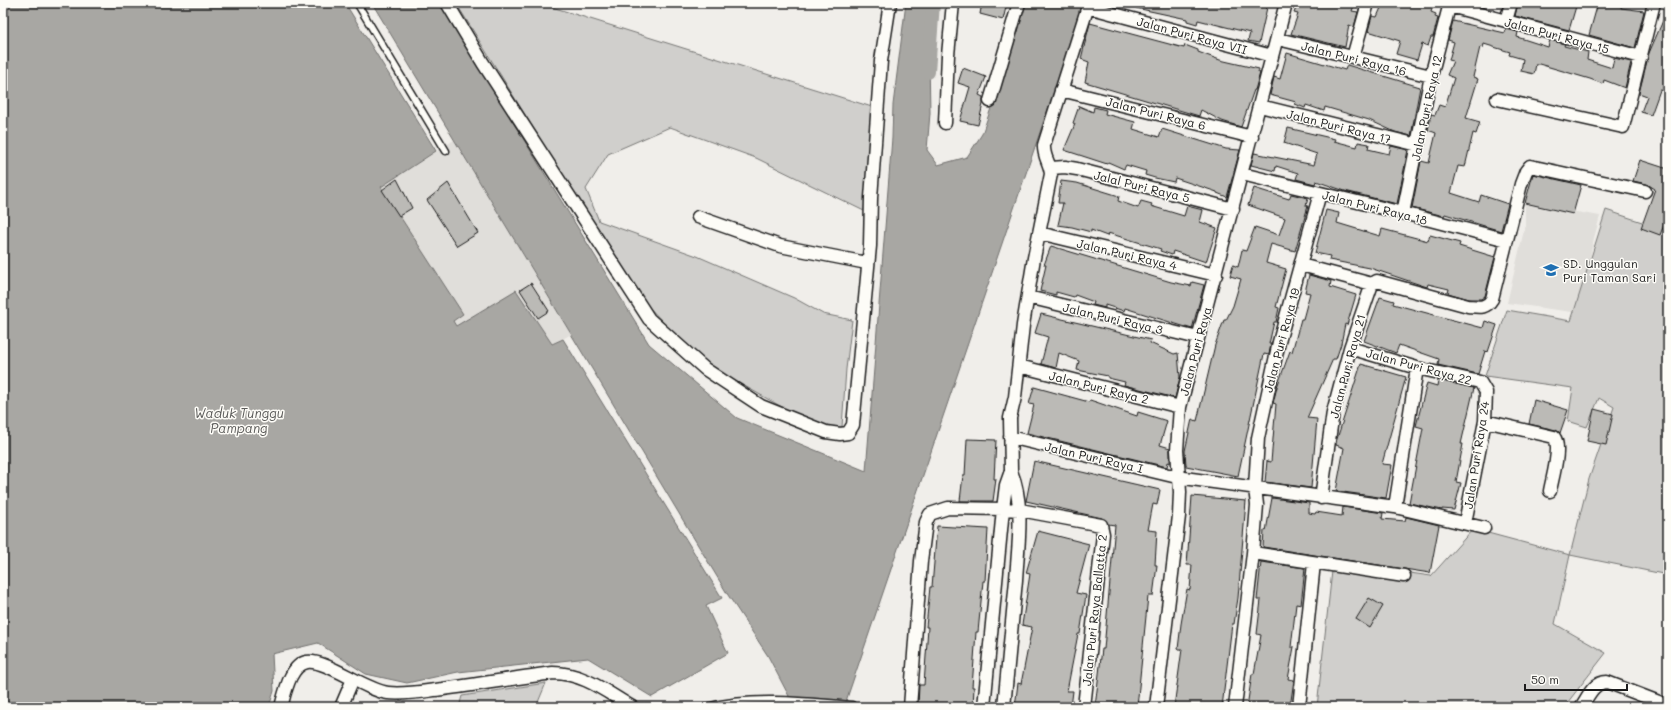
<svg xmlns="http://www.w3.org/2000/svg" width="1671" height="710" font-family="Mali,sans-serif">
  <rect width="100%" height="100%" fill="#f0eeea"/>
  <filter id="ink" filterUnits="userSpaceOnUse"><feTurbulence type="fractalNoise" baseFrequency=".025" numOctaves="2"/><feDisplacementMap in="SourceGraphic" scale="8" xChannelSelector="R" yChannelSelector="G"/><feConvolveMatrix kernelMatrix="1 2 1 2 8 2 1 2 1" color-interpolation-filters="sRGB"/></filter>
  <g filter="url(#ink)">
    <path fill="#e0deda" d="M454 140 571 334 563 339 552 344 516 290 456 326 453 321 463 314 381 187Z
      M1525 203 1600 216 1594 238 1579 313 1507 303 1525 226Z"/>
    <path fill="#d0cfcc" stroke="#767674" d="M456 3H539L872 107 864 211 756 158 670 127 608 154 586 189 599 221 697 256 794 298 823 314 852 320 846 369 842 427 823 430 700 361 644 302 592 223Z
      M1606 210 1666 230 1668 224V558L1663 574 1570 555 1555 624 1606 653 1564 707H1317L1333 562 1431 576 1473 529 1570 555 1589 479 1614 407 1599 398 1587 427 1568 421 1573 388 1485 376 1507 310 1571 321Z
      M546 683 536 707H459L462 696Z"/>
    <path fill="#a8a7a3" stroke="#706f6d" d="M3 3H345L436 151 381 187 463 314 453 321 456 326 516 290 552 344 563 339 722 598 706 606 728 653 652 697 588 658 458 672 407 683 366 674 318 643 272 654 274 691 269 707H3Z
      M372 3H440L649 344 737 418 866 471 892 138 893 105 906 3H928L930 113 927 150 938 165 967 157 982 134 1018 31 1026 3H1084L844 707H792L791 700 768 656 728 595Z"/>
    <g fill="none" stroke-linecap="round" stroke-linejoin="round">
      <path stroke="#a8a7a3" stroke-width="14" d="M928 72 933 3"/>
    </g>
    <path fill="#bbbab6" stroke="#1c1c1c" d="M982 3H1007L1003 20 980 14Z
      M1137 3H1268L1259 43 1248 41 1250 33 1198 20 1197 24 1187 21V19L1136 8Z
      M1298 3H1355L1352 11 1358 12 1354 27 1349 25 1345 47 1291 34 1298 14 1294 13Z
      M1383 3H1434L1431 12 1436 14 1435 17 1438 18 1433 37H1431L1428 46 1422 44 1417 60 1396 54 1400 41 1368 31 1372 16 1377 17Z
      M1518 3H1577L1569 30 1515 16Z
      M1598 3H1622L1621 8 1644 11 1635 48 1589 35Z
      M1668 9V78L1665 91 1660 90 1651 115 1641 112 1647 96 1639 93 1649 53Z
      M1453 21 1505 33 1506 29 1518 32 1517 37 1548 47 1550 40 1565 44 1564 46 1588 52 1587 60 1612 68 1614 58 1631 62 1625 88 1604 80 1603 84 1590 79 1539 64H1536L1534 74 1521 71 1523 59 1509 55 1510 52 1484 44 1483 48 1480 47 1473 77 1478 79 1466 118 1480 122 1476 134 1473 133 1465 167 1458 166 1451 193 1479 202 1481 195 1508 204 1501 231 1445 214 1444 216 1412 208 1421 161 1429 163 1436 133 1428 130 1431 114 1435 115 1439 105 1445 107 1454 78 1447 75 1453 61 1449 60 1454 42 1448 40Z
      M1090 23 1184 48 1185 45 1198 50V52L1220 60 1259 69 1258 72 1260 73 1255 90H1254L1241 127 1222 121 1201 110 1199 116 1085 82 1089 62 1081 59Z
      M1287 53 1345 70 1347 65 1420 87 1411 136 1395 132 1369 120 1325 107 1324 111 1306 105 1305 108 1295 104 1296 102 1270 95 1274 77 1280 79Z
      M963 68 986 77 979 95 983 97V104L978 125 960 121 970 87 958 83Z
      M1079 106 1093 112 1094 107 1106 110 1105 114 1135 122 1133 129 1159 137 1162 129 1226 149 1240 150 1227 197 1217 193V192L1175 178 1174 182 1155 178 1145 175 1146 171 1126 165 1124 169 1108 162 1107 164 1064 150 1075 124 1073 123Z
      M1288 128 1335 139 1334 141 1357 147 1358 142 1369 144 1368 149 1389 154 1391 146 1408 150 1397 204 1345 191 1316 181 1315 184 1296 179 1298 173 1276 166 1275 171 1251 165 1254 153 1314 165 1317 154 1284 143Z
      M1640 160 1668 169V214L1660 235 1641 228 1655 189 1647 184 1633 181Z
      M1533 174 1581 185 1573 214 1525 203Z
      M397 179 412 208 399 216 382 190Z
      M1061 181 1077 183 1119 196 1118 201 1138 208 1141 201 1152 204 1151 206 1184 216 1187 206 1203 210 1200 222 1217 228 1206 262 1173 251 1172 255 1160 251 1161 249 1108 233 1107 236 1091 230V232L1072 227 1058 225 1063 203H1058Z
      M448 183 478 233 457 246 427 200Z
      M1254 188 1289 199 1291 194 1308 198 1306 206H1308L1295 251 1271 244 1266 263 1286 269 1276 307 1279 308 1276 322H1274L1269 344H1271L1269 355 1264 354 1238 476 1186 466 1185 451 1192 419 1197 421 1215 345 1224 320H1226L1233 306 1241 279 1230 276 1233 265 1238 267 1242 250 1246 251 1255 227 1279 235 1285 218 1248 205Z
      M1326 210 1339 213 1337 223 1380 236 1382 229 1428 241 1430 235 1460 243 1459 246 1495 257 1485 296 1481 299H1469L1448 293 1449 289 1428 284 1427 287 1370 268 1329 260 1330 256 1315 253Z
      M1051 246 1171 282 1191 286 1192 282 1204 285 1192 329 1125 308 1124 311 1105 305V308L1093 305 1094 302 1075 295 1074 297 1056 292V295L1040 291 1046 265H1044Z
      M1309 275 1331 281 1330 287 1356 295 1347 325 1345 324 1341 344 1336 359H1333L1307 418 1317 419 1311 488 1265 482 1267 461 1271 462 1276 404 1273 403 1277 387 1290 351 1292 352 1301 319H1303L1310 293 1305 292Z
      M531 283 549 311 538 318 520 290Z
      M1380 297 1394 301 1393 304 1483 328 1485 321 1497 325 1488 352 1485 351 1478 374 1438 365 1439 359 1399 345 1396 353 1364 341Z
      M1041 314 1151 340 1150 343 1174 354 1178 353 1180 377 1175 398 1124 385 1125 382 1108 378V376L1077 370 1079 361 1059 353 1056 368 1041 364 1048 337 1035 333Z
      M1361 364 1406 377 1382 464 1392 465 1386 498 1336 491 1344 448 1336 445V442Z
      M1438 380 1474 388 1461 444H1463L1456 482 1461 483 1454 510 1442 509V510L1409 503 1423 428 1416 426 1427 383 1437 386Z
      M1034 387 1089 402 1090 400 1137 416 1138 412 1167 421 1160 445 1170 448V463L1168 462 1167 467 1027 433 1034 405 1029 404Z
      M1534 400 1568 410 1560 433 1556 430 1529 424Z
      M1594 409 1613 414 1606 445 1587 441Z
      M967 439 996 440 994 479H996L993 501H960L963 475H965Z
      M1034 461 1160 490 1157 505 1153 504 1148 530 1157 531 1155 565H1157L1153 596H1148L1137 707H1095L1102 649H1104L1115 525 1108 524 1102 518 1026 501Z
      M1192 496 1246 501 1238 598 1234 624H1232L1222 707H1174L1182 649H1178L1181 624 1187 589 1190 590 1192 565H1187Z
      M1272 498 1309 503V513L1315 514 1316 512 1342 516 1343 507 1383 513 1382 519 1405 521 1406 517 1439 525 1430 573 1263 547 1264 530 1266 531Z
      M937 526 988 529 985 581H983L978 632H976L972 687H974L973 707H918L919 685H924L928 627H926L930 587H932Z
      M1038 531 1089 544 1076 593 1086 595 1080 634H1078L1067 691H1073L1071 707H1015L1018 683 1021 684 1032 627 1022 625 1030 574 1026 573Z
      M1261 562 1305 568 1301 605 1296 604 1291 647H1294L1288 679 1294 680 1290 707H1247L1252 674H1254L1261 635 1257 634 1261 600H1257Z
      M1369 598 1383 606 1370 628 1356 619Z"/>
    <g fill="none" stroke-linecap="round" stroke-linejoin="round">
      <g stroke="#1c1c1c" stroke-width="9">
        <path id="lane" d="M357 3 446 151
          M706 707C751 695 806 701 852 705"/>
      </g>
      <g stroke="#1c1c1c" stroke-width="15">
        <path id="street" d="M447 3 483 63 649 319 705 369 761 406 826 432 840 434 848 433 853 425 870 246 871 198 881 61 890 3
          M1450 6 1641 57
          M1088 7 1272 56
          M1506 21 1511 3
          M1278 39 1431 76
          M1353 57 1368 3
          M1061 90 1252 137
          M1497 99 1623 127 1654 3
          M990 101 1019 3
          M1260 106 1418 145
          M945 123 948 55 953 3
          M1051 168 1065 167 1077 169 1233 209
          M1242 174 1403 213 1507 240
          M1403 213 1431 76 1450 3
          M698 217 780 246 867 263
          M1039 233 1216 275
          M1301 265 1372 284 1377 281 1468 306C1479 307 1486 309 1492 299L1521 184 1526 171 1530 166 1645 191
          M1028 297 1198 338
          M1350 348 1417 368 1480 382 1486 392 1485 421 1465 523
          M1019 366 1180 407
          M1485 421 1554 437C1562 447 1552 479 1550 491
          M1010 437 1177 477 1395 507 1484 528
          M1321 498 1333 412 1350 348 1372 284
          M1395 507 1417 368
          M1253 553 1404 576
          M281 707C285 693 290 665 307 662 325 659 365 690 388 693 406 695 425 691 443 689 480 684 516 678 553 673 584 673 606 692 632 707
          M341 707 353 679
          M910 707 921 561 926 522 930 514 948 508 1003 509 1020 510 1101 525 1103 534 1084 707
          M984 707 1003 509 1006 485 1011 471 1010 418 1015 397 1023 325 1034 258 1051 174C1050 163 1043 156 1044 145L1089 3
          M1004 707C1008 665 1012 622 1016 580 1018 544 1025 506 1011 471
          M1156 707 1179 516 1180 492 1177 450 1180 407 1286 3
          M1235 707 1253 553 1257 505 1255 488 1258 438 1279 342 1320 193
          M1299 707 1314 563
          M1581 707C1588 697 1593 682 1607 682L1659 702"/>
      </g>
      <use href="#lane" stroke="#fdfcf7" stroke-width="6"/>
      <use href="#street" stroke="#fdfcf7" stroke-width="12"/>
    </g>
  </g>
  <defs>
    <g id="school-bare" transform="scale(1.2)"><path d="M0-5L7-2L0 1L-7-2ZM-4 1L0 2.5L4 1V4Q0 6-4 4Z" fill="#1f6fb2" stroke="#fdfcf7" stroke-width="2.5" paint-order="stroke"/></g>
  </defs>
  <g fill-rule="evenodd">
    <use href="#school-bare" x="1551" y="270"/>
  </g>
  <g text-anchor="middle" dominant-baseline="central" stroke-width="3" stroke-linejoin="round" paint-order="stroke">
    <g font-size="12" fill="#1c1c1c" stroke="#fdfcf7">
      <text transform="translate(1192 35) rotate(15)">Jalan Puri Raya VII</text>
      <text transform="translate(1557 35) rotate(15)">Jalan Puri Raya 15</text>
      <text transform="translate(1354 58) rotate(14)">Jalan Puri Raya 16</text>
      <text transform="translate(1426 108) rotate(-78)">Jalan Puri Raya 12</text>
      <text transform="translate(1156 113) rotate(14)">Jalan Puri Raya 6</text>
      <text transform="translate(1339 126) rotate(14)">Jalan Puri Raya 17</text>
      <text transform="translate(1142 186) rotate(14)">Jalal Puri Raya 5</text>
      <text transform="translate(1375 207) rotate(14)">Jalan Puri Raya 18</text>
      <text transform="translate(1127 254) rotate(13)">Jalan Puri Raya 4</text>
      <text transform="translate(1113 318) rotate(13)">Jalan Puri Raya 3</text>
      <text transform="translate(1281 340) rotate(-75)">Jalan Puri Raya 19</text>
      <text transform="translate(1195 351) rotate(-75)">Jalan Puri Raya</text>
      <text transform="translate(1347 366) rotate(-75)">Jalan Puri Raya 21</text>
      <text transform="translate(1419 366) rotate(15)">Jalan Puri Raya 22</text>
      <text transform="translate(1099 387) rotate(14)">Jalan Puri Raya 2</text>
      <text transform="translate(1476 455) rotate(-81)">Jalan Puri Raya 24</text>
      <text transform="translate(1094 457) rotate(13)">Jalan Puri Raya I</text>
      <text transform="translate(1094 610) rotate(-84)">Jalan Puri Raya Ballatta 2</text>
    </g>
    <g font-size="12" fill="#1c1c1c" stroke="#fdfcf7" text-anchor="start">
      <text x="1563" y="263">SD. Unggulan<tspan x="1563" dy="14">Puri Taman Sari</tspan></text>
    </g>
    <g font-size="13" font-style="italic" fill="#5b5b59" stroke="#fdfcf7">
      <text x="239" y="412">Waduk Tunggu<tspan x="239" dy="15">Pampang</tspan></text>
    </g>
  </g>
  <rect width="1671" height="710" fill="none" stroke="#fdfcf7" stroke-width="16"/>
  <rect x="8" y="8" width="1655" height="694" fill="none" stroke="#1c1c1c" stroke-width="1.5" filter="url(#ink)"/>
  <path d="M1525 684v6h102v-6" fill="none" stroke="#1c1c1c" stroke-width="2"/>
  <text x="1531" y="684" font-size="12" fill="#1c1c1c" stroke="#fdfcf7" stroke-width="3" paint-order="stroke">50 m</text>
</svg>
